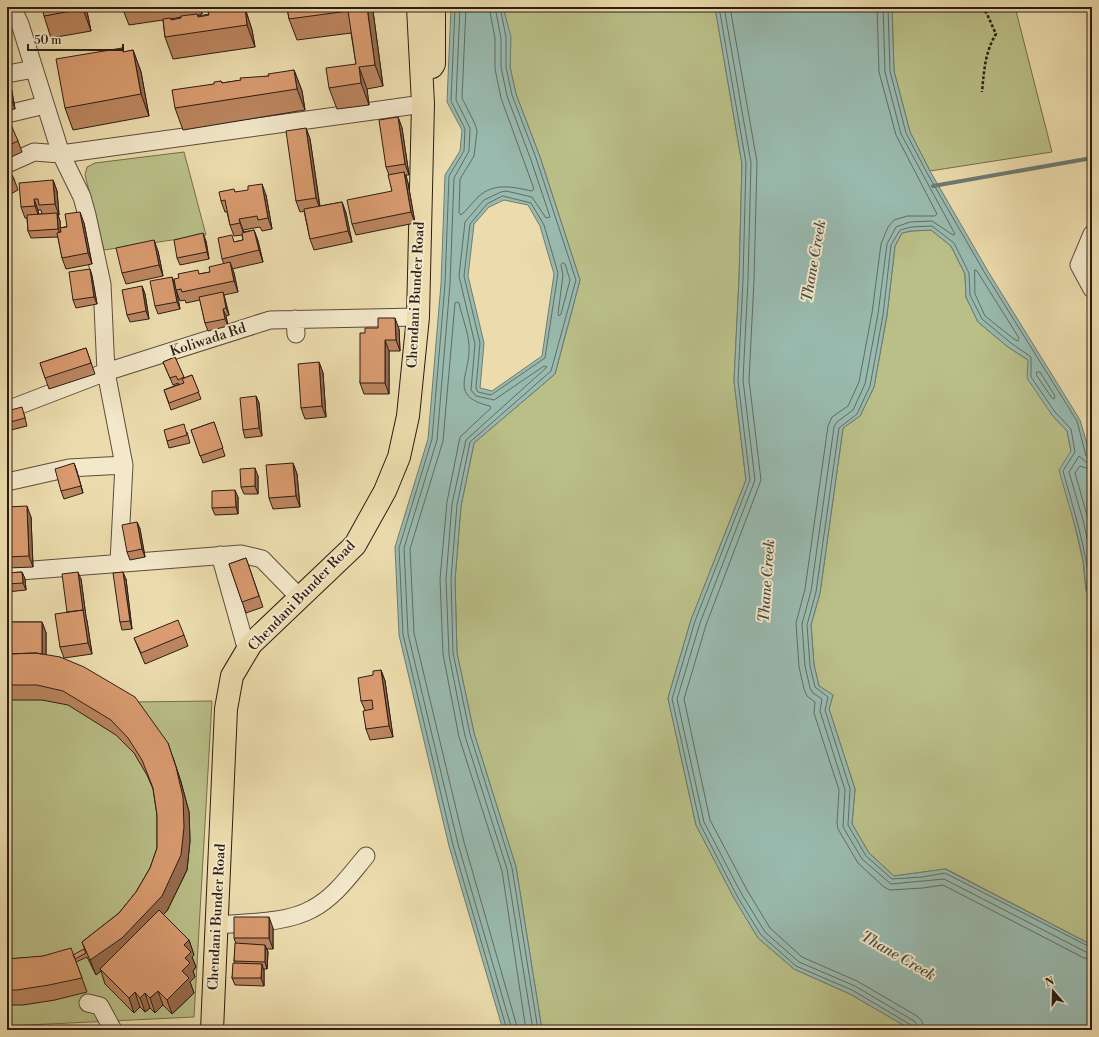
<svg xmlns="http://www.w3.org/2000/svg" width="1099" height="1037" font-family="'Libre Bodoni',serif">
  <rect width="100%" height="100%" fill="#ecdcad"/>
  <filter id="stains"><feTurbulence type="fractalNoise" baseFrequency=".005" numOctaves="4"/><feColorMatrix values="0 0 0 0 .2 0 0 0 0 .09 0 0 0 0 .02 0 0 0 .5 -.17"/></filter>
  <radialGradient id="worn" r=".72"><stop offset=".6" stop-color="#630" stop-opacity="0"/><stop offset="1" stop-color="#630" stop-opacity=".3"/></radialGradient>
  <path fill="#babf88" stroke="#736e4f" d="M503 7H715L742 164 739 279 734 381 746 480 691 620 668 698 696 825 734 898 758 938 794 969 850 994 912 1030H542L516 867 474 733 457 653 455 580 461 506 474 443 555 374 580 280 540 157 516 94 510 67V37Z
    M892 7H1015L1052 152 930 171 910 132 894 71Z
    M184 152 206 235 104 250 85 175 87 167 95 163Z
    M931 230 951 246 965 274 966 297 978 322 1008 347 1028 360 1052 415 1067 431 1071 451 1074 522 1083 561 1086 591 1092 601V945L946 869 894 876 869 853 852 824 855 789 829 709 833 695 819 686 814 665 811 625 820 593 843 428 860 416 874 387 887 315 895 246 902 233 911 231Z
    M7 670 132 702 212 701 194 1017 7 1026Z"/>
  <path fill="#99baaf" stroke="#6d7b72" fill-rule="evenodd" d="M451 7H503L511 37 510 67 516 94 540 157 580 280 555 374 474 443 461 506 455 580 457 653 474 733 516 867 542 1030H503L449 846 399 635 395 547 428 439 441 284 445 175 460 151 462 130 447 102ZM504 200 528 205 540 226 554 274 542 356 492 391 480 388 484 343 468 276 474 224 489 207Z
    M715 7H892L894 71 910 132 930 171 989 273 1080 420 1092 461V601C1083 586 1086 576 1083 560 1077 529 1067 500 1059 470L1071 451 1067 431 1052 415 1027 378 1028 360 1008 347 978 322 966 297 965 274 951 246 931 230 911 231 902 233 895 246 887 315 874 387 860 416 843 428 820 593 811 625 814 665 819 686 833 695 829 709 855 789 852 824 869 853 894 876 945 869 1092 945V1030H912L850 994 794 969 758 938 734 898 696 825 668 698 691 620 746 480 734 381 739 279 742 164Z"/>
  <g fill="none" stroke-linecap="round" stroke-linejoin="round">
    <path stroke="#626c62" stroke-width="1" d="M455 7 451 101 465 129 464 151 449 176 445 284 432 439 399 548 403 634 453 845 507 1030
      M460 7 456 100 470 128 469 151 454 178 450 284 437 440 404 548 408 634 458 844 512 1030
      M466 7 462 98 475 124 477 131 474 156 460 179 459 213 461 215C467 210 472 203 478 197 494 182 513 187 532 191L534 189 501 98 495 69V38L489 7
      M495 7 501 38V67L507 96 531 160 550 217 546 218 532 197 506 191 501 192 484 200 465 222 459 276 475 344 471 390 476 396 494 400 544 366 547 367 466 440 452 504 446 579 449 655 465 736 507 869 533 1030
      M500 7 506 37V67L512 95 536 158 576 280 551 371 470 442 457 505 451 579 453 653 470 734 512 868 538 1030
      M719 7 746 163 743 280 738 381 750 480 695 621 672 699 700 824 737 896 761 935 796 966 852 990 911 1025 913 1030
      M724 7 751 163 748 280 743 380 755 480 700 623 677 699 704 822 741 893 765 932 799 962 855 986 914 1021 917 1025 918 1030
      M730 7 757 162 754 280 749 380 761 480 706 625 684 699 710 820 747 890 770 928 802 957 857 981 917 1016 922 1021 924 1030
      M877 7 879 72 896 135 937 214 935 216H907L894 220 888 227 881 244 872 313 859 382 848 406 832 417 828 426 805 589 796 623 799 667 804 689 807 696 815 702 814 713 839 790 837 823 838 829 858 863 884 887 890 890 923 888 943 885 1084 958 1092 959
      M883 7 885 72 901 134 955 234 953 235 932 221 910 222 896 227 887 244 878 314 865 384 853 410 837 422 834 427 811 591 802 624 805 666 810 688 813 693 822 699 820 711 845 790 843 827 862 859 891 884 944 879 1086 952 1092 953
      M888 7 890 71 906 133 927 173 986 275 1077 421 1086 456 1092 459
      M503 196 531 203 544 225 558 273 545 358 491 395 478 392 476 388 480 343 464 276 470 224 487 204Z
      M563 263 565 264 570 280 561 314 559 316 558 314 563 275 561 265Z
      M975 270 977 271 1019 338 1018 341 1014 339 985 316 975 294Z
      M1037 372H1040L1055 396 1054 399 1052 398 1037 376Z
      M1092 464 1086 462 1079 456 1069 472 1083 520 1092 560
      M1092 470 1080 466 1075 473 1092 533
      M1092 593 1090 589C1086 548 1074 511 1063 471L1075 452 1071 429 1055 412 1031 377V357L1011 343 982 319 970 295 969 273 954 243 932 226 911 227 900 230 891 245 883 315 870 386 857 414 839 428 816 592 807 625 810 666 815 687 828 697 825 710 850 789 848 825 866 856 892 879 922 877 945 873 1092 948
      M518 1030 464 842 414 633 410 549 443 441 455 303 457 302 459 303C462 317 468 331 469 345 471 375 447 396 490 406L491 408 460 437 447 502 440 579 443 654 459 737 502 871 526 1030"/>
    <path stroke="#6d7b72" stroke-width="4" d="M933 186 1092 158"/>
    <g stroke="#5c4d3c" stroke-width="19">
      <path id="minor" d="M12 7 20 24 61 154 423 104
        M7 74 34 69
        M7 114 45 105
        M7 164 34 152 61 154 82 197 87 215 102 284 106 372 124 465 119 562
        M1092 234 1079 265 1092 289
        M295 319 296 334
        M7 410 106 372 270 320 418 317
        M7 482 69 468 124 465
        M220 555 247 651
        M7 572 241 554 262 559 300 598
        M216 925C247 922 285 924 312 909 335 897 350 875 366 856
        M88 1003 100 1006 113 1030"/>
    </g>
    <g stroke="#2c1d16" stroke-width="24">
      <path id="major" d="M432 67 434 64V7
        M212 1030 226 709 232 676 251 644 355 545 385 491 399 457 408 416 418 317 423 104 418 7"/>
    </g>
    <path stroke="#2c1d16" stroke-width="2.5" stroke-dasharray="3 2" stroke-linecap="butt" d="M982 7 987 14 996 34C985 52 984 71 982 92"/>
    <use href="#minor" stroke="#f3e8ca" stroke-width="17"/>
    <use href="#major" stroke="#ecdcad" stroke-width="22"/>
  </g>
  <path fill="#bb855f" stroke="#2c1d16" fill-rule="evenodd" d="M86 7 91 31 51 38 44 16Z
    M122 7H201L202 14 198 15V16L245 8 252 30 255 47 173 59 165 37 163 20 129 25ZM181 17V18L172 20 171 19Z
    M287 7 373 11 383 86 367 89 369 105 337 109 329 88 356 64 351 33 297 40 289 19Z
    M133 50 141 72 149 116 73 130 65 108 124 52Z
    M294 70 302 91 305 110 183 130 175 108 214 84 221 81 222 83 269 76Z
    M7 72 10 80 15 109 7 110Z
    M398 117 402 128 409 175H406L408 183 415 223 356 235 352 224 392 191 389 175 386 167Z
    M7 121 18 141 22 152 7 159Z
    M306 128 310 139 320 206 342 202 346 213 352 242 314 250 310 239 304 211 300 212 296 201Z
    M7 166 14 179 18 190 7 196Z
    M53 180 57 191 59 215H58L60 221V228L84 223 92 264 66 269 62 258 58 237 31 238 28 231 27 218H25L21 207ZM38 210H41L42 214H38Z
    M236 192 266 195 272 229 262 231 260 227 243 230V232L254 230 258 241 263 262 232 269 234 273 238 292 224 295 229 315 226 316 228 326 208 331 205 323 200 300 186 303 185 300 180 301 176 290 199 274 210 272 224 264 222 259 234 242 243 240 242 235 234 236 230 225 227 212H225L221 201Z
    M206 241 209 259 180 265 177 258Z
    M158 251 163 276 126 284 122 273Z
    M90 269 92 276 97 304 76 308 73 300Z
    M172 277 175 284 180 309 158 314 155 306Z
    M142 286 145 294 149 319 130 322 127 315Z
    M399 329 400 351H389V394H364L360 383 365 333Z
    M86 348 95 374 49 389 40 363Z
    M175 357 184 378 192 375 201 399 171 410 164 390 179 384 178 383 173 385 163 362Z
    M319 362 323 373 326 417 305 419 301 408Z
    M256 396 259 403 262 436 245 438 243 430Z
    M7 411 24 414 27 426 7 431Z
    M214 422 225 456 203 463 191 430Z
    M187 432 190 443 169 448 167 441Z
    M74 463 83 493 64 499 61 491Z
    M293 463 297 474 300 507 273 509 269 498Z
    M258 476V494H244L241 487Z
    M238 497V514L215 515 212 508Z
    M7 507 31 517 33 567 7 568Z
    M137 522 140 529 145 557 130 560 127 552Z
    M246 558 263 607 246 613 229 564Z
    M22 572 25 579 26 590 7 592V573Z
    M81 579 86 617 87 621 92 654 64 658 60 647 67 612Z
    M126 579 132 629 122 630 120 622Z
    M7 622H42L46 633V655L173 757 181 782 189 812 190 841 187 870 167 911 163 914 189 940 194 955 192 957 196 967 193 971 195 977 190 982 194 993 172 1014 163 1005 155 1013 150 1008 145 1012 140 1007 134 1013 105 984 101 971 96 975 87 957 76 962 87 992 55 1000 23 1005H7V959L73 955 86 953 82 942 119 913 136 892 150 868 157 848V815L153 789 147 775 134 753 116 735 68 705 42 700H7Z
    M184 635 188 646 145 664 134 638Z
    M381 670 385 681 393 737 370 740 366 729 365 710 361 701 373 675Z
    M273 928V949H267L268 952 267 969H264V986L235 985 232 978 235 963 234 961 236 944 234 938Z"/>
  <path fill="#986c4e" stroke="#2c1d16" d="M82 7H86L91 31 83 9Z
    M199 7H201L202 14Z
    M367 7H371L373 11 383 86 375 65Z
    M245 8 252 30 255 47 247 25Z
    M133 50 141 72 149 116 141 94Z
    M359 67 367 89 369 105 361 83Z
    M294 70 302 91 305 110 297 89Z
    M7 72 10 80 15 109 11 98Z
    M398 117 402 128 409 175 405 164Z
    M306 128 310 139 320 209 316 198Z
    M404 172 408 183 415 223 411 212Z
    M53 180 57 191 59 215 55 204Z
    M262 184 266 195 272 229 268 218Z
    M34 199 38 210 39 217 35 206Z
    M342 202 346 213 352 242 348 231Z
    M80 212 84 223 92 264 88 253Z
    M57 213 60 221 61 237 58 229Z
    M239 219 243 230 244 234 240 223Z
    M254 230 258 241 263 262 259 250Z
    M203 233 206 241 209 259 207 252Z
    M154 240 158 251 163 276 159 265Z
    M230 262 234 273 238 292 234 281Z
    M90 269 92 276 97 304 94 297Z
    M172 277 175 284 180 309 177 302Z
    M142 286 145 294 149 319 146 311Z
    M223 292 225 299 229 315 226 308Z
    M223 309 226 316 228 326 225 319Z
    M395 318 399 329 400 351 396 340Z
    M385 340 389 351V394L385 383Z
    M319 362 323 373 326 417 322 406Z
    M256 396 259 403 262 436 259 428Z
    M74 463 77 471 83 493 81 486Z
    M293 463 297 474 300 507 296 496Z
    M255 468 258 476V494L255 486Z
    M235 490 238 497V514L236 507Z
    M27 506 31 517 33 567 29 556Z
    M137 522 140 529 145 557 142 549Z
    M22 572 25 579 26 590 23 583Z
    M78 572 81 579 86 617 87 621 92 654 88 643 83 612Z
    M123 572 126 579 132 629 130 621Z
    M42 622 46 633V668L42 657Z
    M381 670 385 681 393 737 389 726Z
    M168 743 181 782 189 812 190 841 187 870 167 911 127 952 100 969 101 971 96 975 90 960 162 896Z
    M269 917 273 928V949L269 938Z
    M189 940 194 955 192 957 196 967 193 971 195 977 190 982 194 993 172 1014 167 1000 182 971 185 958 184 945Z
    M265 945 268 952 267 969 265 962Z
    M262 964 264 971V986L261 978Z
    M158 991 163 1005 155 1013 150 998Z
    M135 992 140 1007 134 1013 129 998Z
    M145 993 150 1008 145 1012 140 998Z"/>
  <path fill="#d99b6f" stroke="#2c1d16" d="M42 7H82L83 9 44 16Z
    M287 7H367L375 65 359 67 361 83 329 88 326 68 356 64 348 11 289 19Z
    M245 8 247 25 165 37 163 19 171 18V20L181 18V16L197 14 198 17 209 15 208 12Z
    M122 48 123 52 133 50 141 94 65 108 56 59Z
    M294 70 297 89 175 108 172 90 214 84V82L221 81 222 83 241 80 240 78 269 76 268 74Z
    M7 74 11 98 7 99Z
    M398 117 405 164 386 167 379 120Z
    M9 120 18 141 7 146V121Z
    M306 128 316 198 296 201 286 131Z
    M7 166 14 179 7 183Z
    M404 172 411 212 352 224 347 200 392 191 388 175Z
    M53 180 55 204 39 205 38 199H34L35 206 21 207 19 183Z
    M262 184 268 218 258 220 257 216 239 219 240 223 230 225 225 200 221 201 219 192 234 189 235 192 248 190V186Z
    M342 202 348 231 310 239 304 209Z
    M80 212 88 253 62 258 57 233 61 232 60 228 67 227 65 214Z
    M57 213 58 229 28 231 27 215Z
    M254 230 259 250 222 259 218 238 232 235 234 242 243 240 242 233Z
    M203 233 207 252 177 258 174 240Z
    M154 240 159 265 122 273 116 248Z
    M230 262 234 281 182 292 181 289 176 290 174 279 179 278 178 274 198 270 199 274 210 272 209 267Z
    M90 269 94 297 73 300 69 272Z
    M172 277 177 302 155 306 150 281Z
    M142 286 146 311 127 315 122 290Z
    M223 292 226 308 223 309 225 319 205 323 199 297Z
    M378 318H395L396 340H385V383H360V333H365V328H378Z
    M86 348 91 363 45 378 40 363Z
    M175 357 184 377 178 380 176 376 170 378 163 362Z
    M319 362 322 406 301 408 298 364Z
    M192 375 199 392 169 403 164 390 184 383 182 379Z
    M256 396 259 428 243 430 240 398Z
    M22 407 25 418 7 423V411Z
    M214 422 223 448 200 456 191 430Z
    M184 424 187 435 167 441 164 430Z
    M74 463 81 486 61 491 55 469Z
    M293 463 296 496 269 498 266 465Z
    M255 468V486L241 487 240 469Z
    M235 490 236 507 212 508V491Z
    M27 506 29 556 7 557V507Z
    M137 522 142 549 127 552 122 525Z
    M246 558 259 596 242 602 229 564Z
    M22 572 23 583 7 584V573Z
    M78 572 83 610 67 612 62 574Z
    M123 572 130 621 120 622 113 573Z
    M83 610 88 643 60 647 55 614Z
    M178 620 184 635 141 653 134 638Z
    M7 622H42V654L36 653 7 654Z
    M36 653 60 657 84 667 135 697 168 743 176 767 183 797 184 827 181 855 162 896 122 938 90 960 82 942 119 913 136 892 150 868 157 848V815L153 788 142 760 128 738 111 720 63 691 37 685H7V654Z
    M381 670 389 726 366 729 363 711 373 709 372 700 361 701 358 678 373 675V671Z
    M159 910 189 940 184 945 191 952 185 958 190 963 182 971 189 978 167 1000 158 991 150 998 145 993 140 998 135 992 129 998 100 969Z
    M234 917H269V938H234Z
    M235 943 265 945V962L234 961Z
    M71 948 82 978 49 985 17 990H7V959L43 956Z
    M84 949 86 953 75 959 73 955Z
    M233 963 262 964 261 978H232Z"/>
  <g text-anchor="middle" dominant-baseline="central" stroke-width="4" stroke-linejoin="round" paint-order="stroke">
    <g font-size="14" fill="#2c1d16" stroke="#f3e8ca">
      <text transform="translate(416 295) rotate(-87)">Chendani Bunder Road</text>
      <text transform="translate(208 340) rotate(-18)">Koliwada Rd</text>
      <text transform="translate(302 596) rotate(-46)">Chendani Bunder Road</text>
      <text transform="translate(217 917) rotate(-87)">Chendani Bunder Road</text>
    </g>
    <g font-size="15" font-style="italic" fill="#4d4c44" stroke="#f3e8ca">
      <text transform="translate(814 261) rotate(-80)">Thane Creek</text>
      <text transform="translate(767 581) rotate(-86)">Thane Creek</text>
      <text transform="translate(898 956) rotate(30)">Thane Creek</text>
    </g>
  </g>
  <rect width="1099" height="1037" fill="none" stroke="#ecdcad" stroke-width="24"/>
  <rect x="8" y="8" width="1083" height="1021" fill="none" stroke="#2c1d16" stroke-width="2"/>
  <rect x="12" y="12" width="1075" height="1013" fill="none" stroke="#2c1d16"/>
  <g transform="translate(1053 991) rotate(340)" stroke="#f3e8ca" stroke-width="3" paint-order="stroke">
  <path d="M0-3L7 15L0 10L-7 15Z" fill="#2c1d16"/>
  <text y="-6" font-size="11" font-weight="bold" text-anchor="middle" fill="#2c1d16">N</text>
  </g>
  <path d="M28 44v6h95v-6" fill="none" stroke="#2c1d16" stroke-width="2"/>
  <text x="34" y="44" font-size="12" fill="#2c1d16" stroke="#f3e8ca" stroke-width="3" paint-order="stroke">50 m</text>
  <rect width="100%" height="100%" filter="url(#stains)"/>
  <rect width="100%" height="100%" fill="url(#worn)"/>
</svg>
